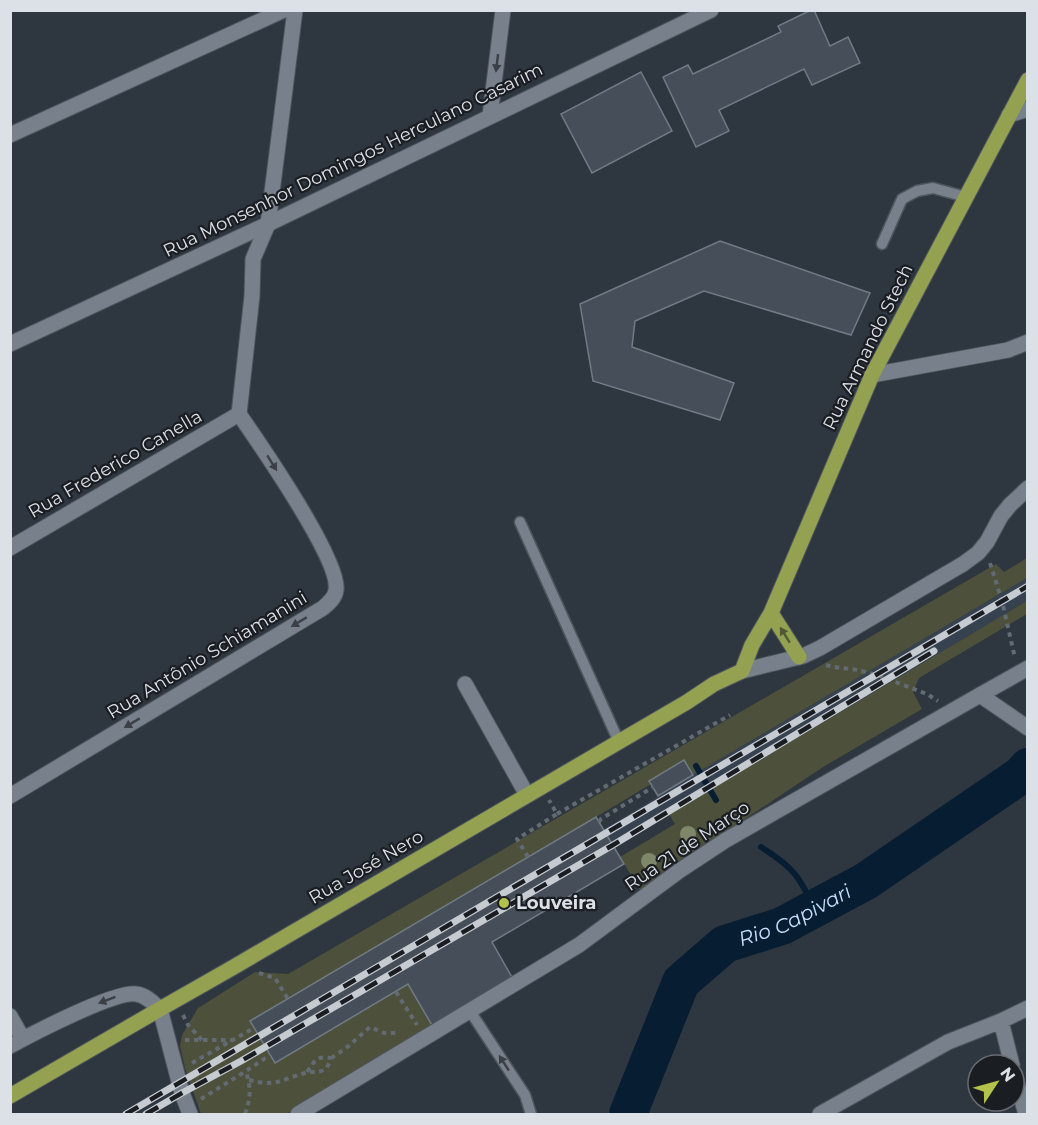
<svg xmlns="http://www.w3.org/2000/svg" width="1038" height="1125" font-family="Montserrat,sans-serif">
  <rect width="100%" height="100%" fill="#2e3640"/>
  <path fill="#364250" d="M1027 578V601L614 847 603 830 693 775Z"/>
  <path fill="#4d513b" d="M1027 558V578L693 775 684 760 649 781 651 784 596 817 250 1022 275 1063 408 984 433 1027 286 1114H201L185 1068 180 1046 182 1035 198 1008 203 1005 255 972 288 974 996 564 1004 572Z
    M1027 601V614L919 678 913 692 922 709 823 767 739 823 689 854 640 890 620 857 675 824 669 814Z"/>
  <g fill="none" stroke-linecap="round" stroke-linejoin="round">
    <path stroke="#071d32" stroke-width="6" d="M696 766 716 800
      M761 847C793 867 799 876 815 909"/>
    <path stroke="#071d32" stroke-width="38" id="s1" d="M628 1114 681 982 725 944 782 926 866 881 1021 775 1028 767"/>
  </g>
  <path fill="#464f59" stroke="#717b85" stroke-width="1.5" d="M811 10H814L830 46 848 37 860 63 812 85 804 69 719 110 729 131 696 147 663 77 688 65 693 74 781 32 778 26Z
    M641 72 672 131 592 173 561 114Z
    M720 241 870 293 851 335 704 291 635 321 632 347 734 383 720 420 593 381 580 304Z
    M684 760 693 775 658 796 649 781Z
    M596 817 624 864 492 942 513 979 433 1027 408 984 275 1063 250 1021Z"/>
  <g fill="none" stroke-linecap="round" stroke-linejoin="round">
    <g stroke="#4d555c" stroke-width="13">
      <path id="lane" d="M882 244 902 199 917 191 933 188 966 197
        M520 522 619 742
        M470 1011 525 1095 531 1114"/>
    </g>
    <g stroke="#4d555c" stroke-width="17">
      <path id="street" d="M1009 115 1028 109
        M490 116 503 10
        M10 135 284 10
        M872 375 1008 350 1028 342
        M239 414 252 296 253 259 268 224 295 10
        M10 548 239 414
        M742 671 803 656 820 648 963 564 978 553 987 542 1001 516 1010 505 1028 488
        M465 684 527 795
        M980 695 1028 668
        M10 796 323 608C329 603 335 598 336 590 341 561 259 443 239 414
        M10 1016 23 1039
        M1001 1021 1012 1065
        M10 1046C32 1034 114 991 136 994 146 995 153 1003 160 1009
        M1014 1073 1026 1114
        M820 1114 948 1042 1001 1021 1028 1008"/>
    </g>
    <g stroke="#4d555c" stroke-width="17">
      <path id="secondary" d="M10 344 268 224 711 10
        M160 1009 182 1093 190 1114
        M298 1114 579 945 679 871 726 840 980 695 1028 728"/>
    </g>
    <g stroke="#4d555c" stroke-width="17">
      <path id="primary" d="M771 613 799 657
        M10 1096 160 1009 232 968 687 702 714 684 742 671 752 645 771 613 872 375 1028 80"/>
    </g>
    <path stroke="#626a72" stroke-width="4" stroke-dasharray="4.5 4.5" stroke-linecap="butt" d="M990 563 1002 601 1015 658
      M826 665 834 667 858 670 877 675 927 694 938 701
      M557 814 730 715
      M599 822 601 819 653 787
      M528 857 517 839 557 814 549 800
      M259 973 275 978 288 999
      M396 992 417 1025
      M183 1015 188 1025 202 1040
      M185 1040H232
      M331 1058 345 1049 370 1027 384 1033H396
      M192 1063 254 1028
      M249 1080C275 1087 281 1080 305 1073 310 1071 318 1073 324 1070 328 1068 329 1062 331 1058 316 1056 315 1060 307 1072
      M201 1099 246 1071
      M245 1114C251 1097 251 1089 246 1071L270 1055"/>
    <use href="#lane" stroke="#77808b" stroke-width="10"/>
    <use href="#street" stroke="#77808b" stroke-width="15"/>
    <use href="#secondary" stroke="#77808b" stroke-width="15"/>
    <use href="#primary" stroke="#94a150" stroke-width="15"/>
    <g stroke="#c6cbd1" stroke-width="7">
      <path id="rail" d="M126 1114 1028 586
        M146 1114 182 1093 241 1061 613 845 934 651"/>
    </g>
    <use href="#rail" stroke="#1a1d22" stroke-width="4.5" stroke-dasharray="14" stroke-linecap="butt"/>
  </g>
  <g fill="#7e876a">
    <circle cx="688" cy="834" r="8"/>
    <circle cx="649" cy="861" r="8"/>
  </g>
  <defs><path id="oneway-solid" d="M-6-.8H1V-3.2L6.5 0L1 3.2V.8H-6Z" transform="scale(1.5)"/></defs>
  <g fill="#3b4047">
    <use href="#oneway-solid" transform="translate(497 63) rotate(97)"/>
    <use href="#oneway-solid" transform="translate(272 463) rotate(58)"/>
    <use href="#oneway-solid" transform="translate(299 622) rotate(149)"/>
    <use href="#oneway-solid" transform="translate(132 723) rotate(149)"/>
    <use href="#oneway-solid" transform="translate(107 1000) rotate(159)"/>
    <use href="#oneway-solid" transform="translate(504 1063) rotate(-123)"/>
  </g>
  <use fill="#515837" href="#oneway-solid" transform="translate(785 635) rotate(-122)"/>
  <circle fill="#b3c24b" stroke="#1a1d22" stroke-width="2" cx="504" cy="903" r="6"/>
  <g text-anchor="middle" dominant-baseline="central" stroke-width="4.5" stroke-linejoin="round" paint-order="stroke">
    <g font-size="18" fill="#dce1e7" stroke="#1a1d22">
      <text transform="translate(353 160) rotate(-26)">Rua Monsenhor Domingos Herculano Casarim</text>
      <text transform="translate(868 347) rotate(-64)">Rua Armando Stech</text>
      <text transform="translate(115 464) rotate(-30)">Rua Frederico Canella</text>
      <text transform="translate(207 655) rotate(-31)">Rua Antônio Schiamanini</text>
      <text transform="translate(687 846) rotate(-34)">Rua 21 de Março</text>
      <text transform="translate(366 867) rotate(-30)">Rua José Nero</text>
    </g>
    <g font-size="18" font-weight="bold" fill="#dce1e7" stroke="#1a1d22" text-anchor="start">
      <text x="516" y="903">Louveira</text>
    </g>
    <g font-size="20" font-style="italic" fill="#c7e1fe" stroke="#1a1d22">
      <text stroke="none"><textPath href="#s1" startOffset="276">Rio Capivari</textPath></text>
    </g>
  </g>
  <rect width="1038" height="1125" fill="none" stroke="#dce1e7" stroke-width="24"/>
  <g transform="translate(996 1083) rotate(54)"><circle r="28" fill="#1a1d22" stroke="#686b71" stroke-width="1.5"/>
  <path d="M0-4.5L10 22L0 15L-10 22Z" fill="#b3c24b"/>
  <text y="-9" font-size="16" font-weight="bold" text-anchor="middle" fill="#dce1e7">N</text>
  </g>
</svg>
